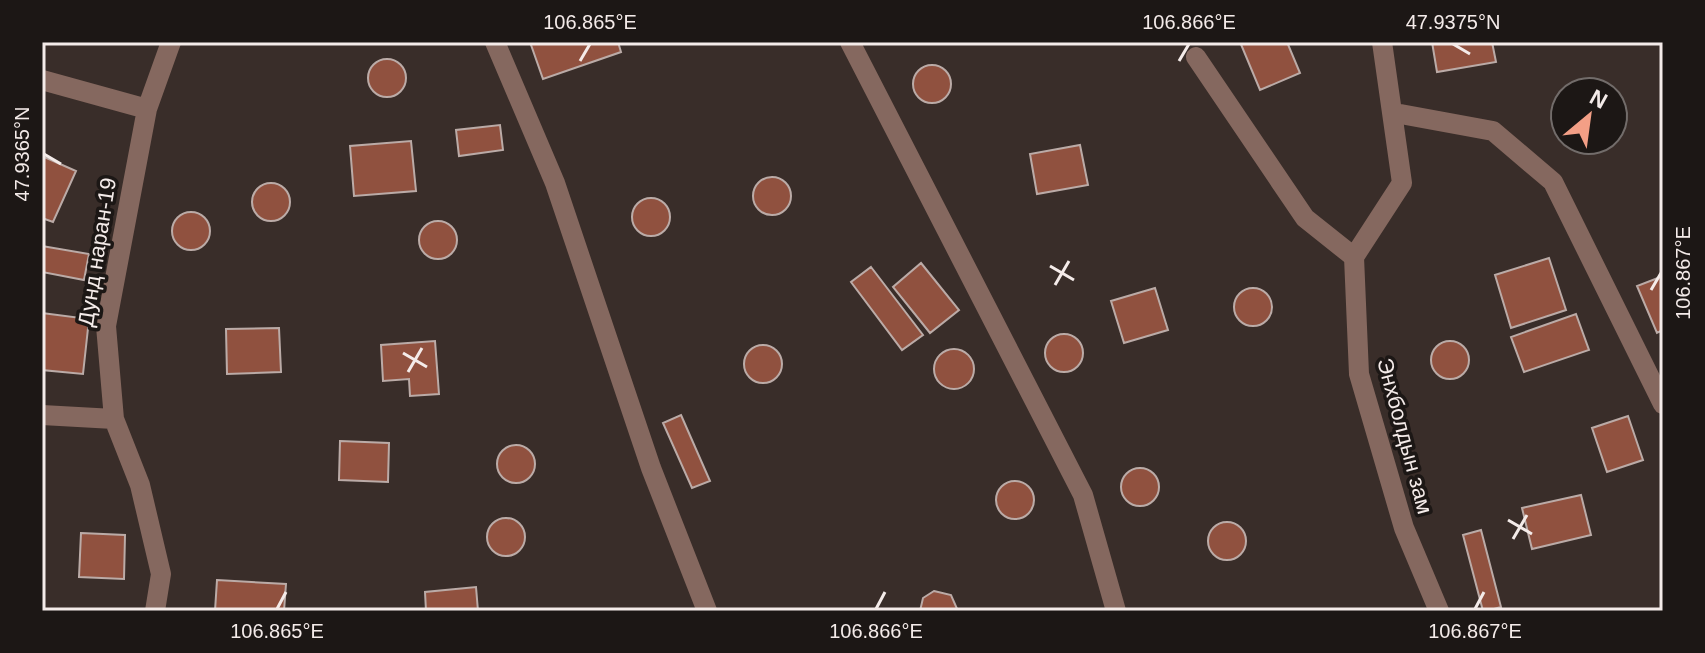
<svg xmlns="http://www.w3.org/2000/svg" width="1705" height="653" font-family="Arial,sans-serif">
  <rect width="100%" height="100%" fill="#392d29"/>
  <path fill="#90513f" stroke="#bbaba7" stroke-width="2" d="M530 42H618L621 52 543 79Z
    M1240 42H1287L1300 73 1260 90Z
    M1432 42H1492L1496 62 1437 72Z
    M368 78a19 19 0 1 1 38 0a19 19 0 1 1-38 0Z
    M913 84a19 19 0 1 1 38 0a19 19 0 1 1-38 0Z
    M500 125 503 150 459 156 456 130Z
    M411 141 416 191 354 196 350 146Z
    M1080 145 1088 185 1037 194 1030 154Z
    M42 156 76 171 53 222 42 218Z
    M753 196a19 19 0 1 1 38 0a19 19 0 1 1-38 0Z
    M252 202a19 19 0 1 1 38 0a19 19 0 1 1-38 0Z
    M632 217a19 19 0 1 1 38 0a19 19 0 1 1-38 0Z
    M172 231a19 19 0 1 1 38 0a19 19 0 1 1-38 0Z
    M419 240a19 19 0 1 1 38 0a19 19 0 1 1-38 0Z
    M42 246 89 254 84 280 42 272Z
    M1549 258 1566 310 1511 328 1495 275Z
    M921 263 959 310 930 333 893 287Z
    M871 267 923 335 902 350 851 282Z
    M1663 276V330L1657 333 1637 286Z
    M1234 307a19 19 0 1 1 38 0a19 19 0 1 1-38 0Z
    M1155 288 1168 330 1124 343 1111 301Z
    M42 313 89 319 83 374 42 370Z
    M1576 314 1589 350 1524 372 1511 337Z
    M279 328 281 372 227 374 226 329Z
    M1045 353a19 19 0 1 1 38 0a19 19 0 1 1-38 0Z
    M1431 360a19 19 0 1 1 38 0a19 19 0 1 1-38 0Z
    M435 341 439 394 410 396 409 379 383 381 381 345Z
    M744 364a19 19 0 1 1 38 0a19 19 0 1 1-38 0Z
    M934 369a20 20 0 1 1 40 0a20 20 0 1 1-40 0Z
    M681 415 710 481 692 488 663 423Z
    M1628 416 1643 460 1607 472 1592 428Z
    M340 441 389 443 388 482 339 480Z
    M497 464a19 19 0 1 1 38 0a19 19 0 1 1-38 0Z
    M1121 487a19 19 0 1 1 38 0a19 19 0 1 1-38 0Z
    M996 500a19 19 0 1 1 38 0a19 19 0 1 1-38 0Z
    M1581 495 1591 535 1532 549 1522 508Z
    M487 537a19 19 0 1 1 38 0a19 19 0 1 1-38 0Z
    M1208 541a19 19 0 1 1 38 0a19 19 0 1 1-38 0Z
    M1481 530 1501 607 1487 611H1483L1463 535Z
    M81 533 125 535 124 579 79 577Z
    M217 580 286 584 284 611H215Z
    M476 587 478 611H426L425 592Z
    M934 591 951 595 958 611H920L923 598Z"/>
  <g fill="none" stroke-linecap="round" stroke-linejoin="round">
    <path stroke="#85685f" stroke-width="20" d="M495 42 555 183 651 468 707 611
      M850 42 1083 495 1116 611
      M1382 42 1402 183 1354 257 1359 374 1404 528 1439 611
      M1196 57 1305 218 1354 257
      M42 80 147 109
      M1395 113 1493 131 1553 182 1663 404
      M42 415 114 419
      M155 611 161 574 140 485 114 419 106 326 147 109 171 42"/>
  </g>
  <path fill="none" stroke="#f4ebe9" stroke-width="3" d="M1453 44 1470 54M580 61 590 44M1179 61 1189 44M44 154 61 164M1050 266 1074 280M1055 285 1069 261M1651 290 1661 273M403 353 427 367M408 372 422 348M1508 520 1532 534M1513 539 1527 515M277 609 286 592M876 609 885 592M1475 609 1484 592"/>
  <g text-anchor="middle" dominant-baseline="central" stroke-width="7" stroke-linejoin="round" paint-order="stroke">
    <g font-size="22" fill="#f4ebe9" stroke="#1c1715">
      <text transform="translate(97 252) rotate(-81)">Дунд наран-19</text>
      <text transform="translate(1405 436) rotate(75)">Энхболдын зам</text>
    </g>
  </g>
  <rect width="1705" height="653" fill="none" stroke="#1c1715" stroke-width="88"/>
  <g transform="translate(1589 116) rotate(29)"><circle r="38" fill="#1c1715" stroke="#726c6a" stroke-width="2"/>
  <path d="M0-6L14 30L0 20L-14 30Z" fill="#f39f86"/>
  <text y="-12" font-size="22" font-weight="bold" text-anchor="middle" fill="#f4ebe9">N</text>
  </g>
  <rect x="44" y="44" width="1617" height="565" fill="none" stroke="#f4ebe9" stroke-width="3"/>
  <g font-size="20" text-anchor="middle" fill="#f4ebe9">
    <text x="590" y="29">106.865°E</text>
    <text x="1189" y="29">106.866°E</text>
    <text x="1453" y="29">47.9375°N</text>
    <text transform="translate(22 154) rotate(-90)" y="7">47.9365°N</text>
    <text transform="translate(1683 273) rotate(-90)" y="7">106.867°E</text>
    <text x="277" y="638">106.865°E</text>
    <text x="876" y="638">106.866°E</text>
    <text x="1475" y="638">106.867°E</text>
  </g>
</svg>
